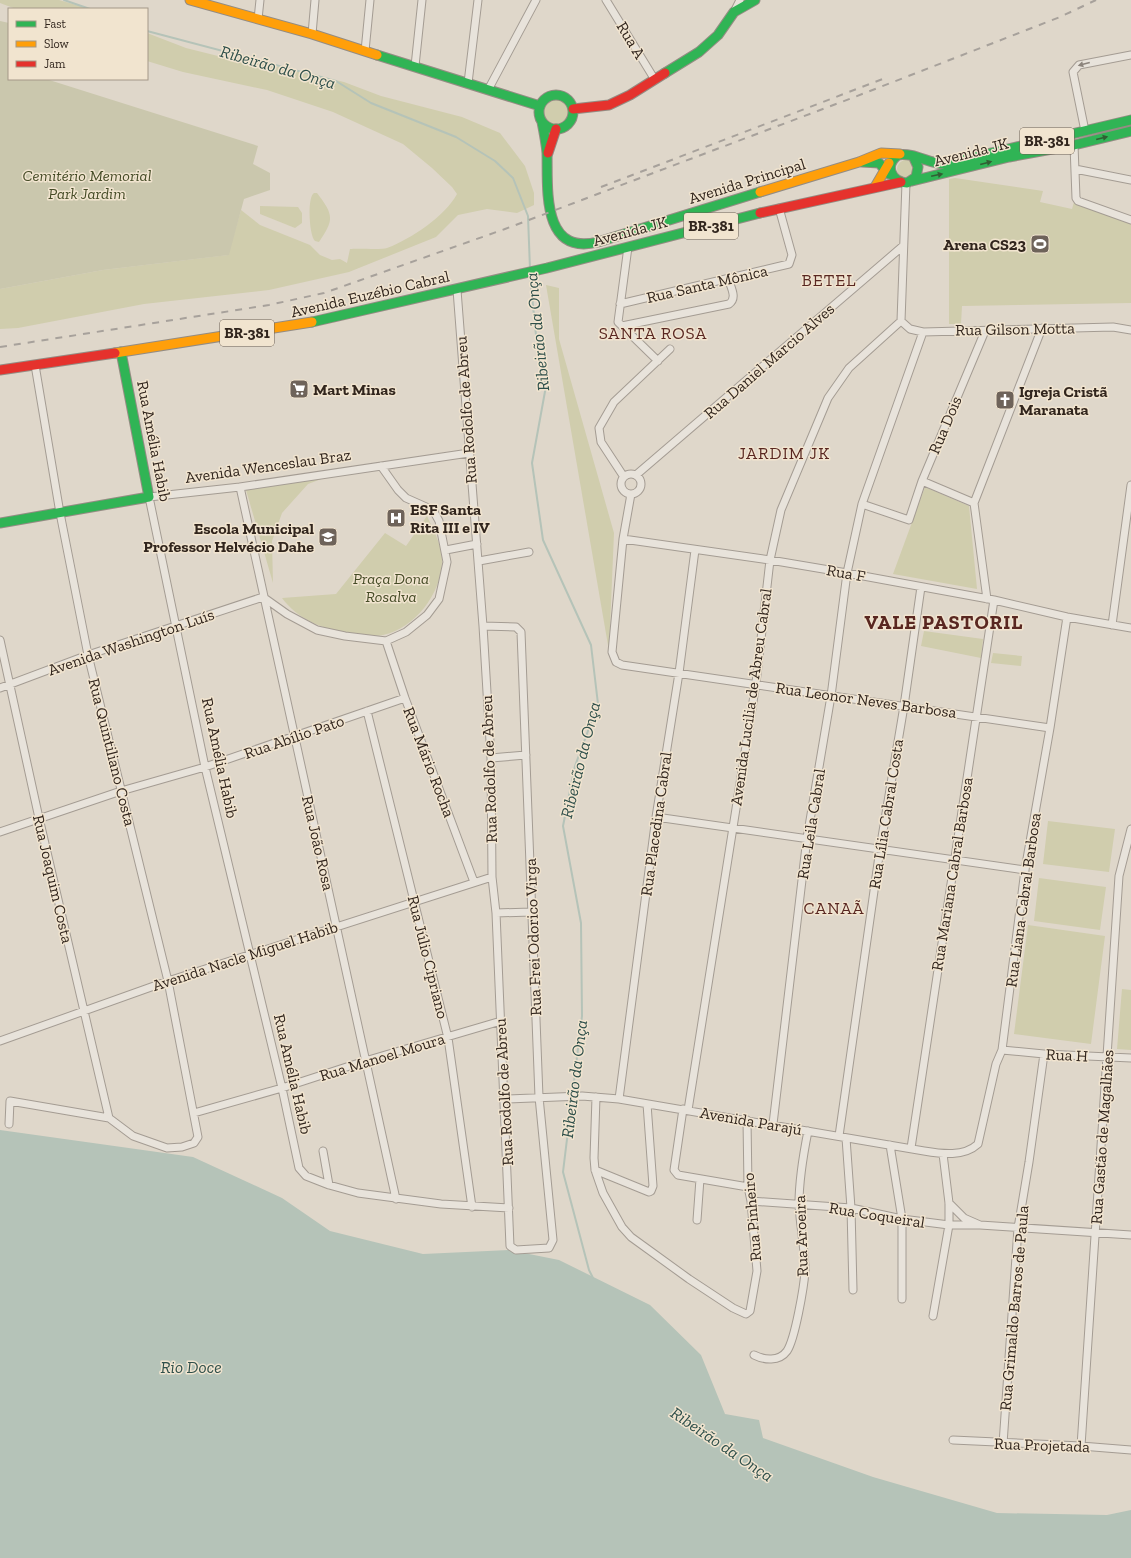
<svg xmlns="http://www.w3.org/2000/svg" width="1131" height="1558" font-family="'Zilla Slab',serif">
  <rect width="100%" height="100%" fill="#dfd7ca"/>
  <path fill="#d0cdad" d="M0 0H59L90 9H16L0 3Z
    M147 33 186 48 218 56 249 60 344 82 381 96 462 117 500 133 525 166 534 193V205L517 213 487 209 458 215 436 237 349 272 269 290 144 304 18 328 0 329V289L103 270 228 255 241 210 260 225 310 245 320 255 332 260 340 259 347 263 350 249C359 248 381 250 387 248 411 239 445 216 457 194L452 187 432 168 403 144 333 112 267 90 183 72 147 61Z
    M542 112a14 14 0 1 1 28 0a14 14 0 1 1-28 0Z
    M897 169a9 9 0 1 1 18 0a9 9 0 1 1-18 0Z
    M955 178 1043 191 1040 202 1072 209 1074 202 1131 222V303L962 306 961 324H949V179Z
    M314 193H317C333 214 335 219 319 242L315 241C309 236 307 197 314 193Z
    M260 206 298 207 302 213V223L295 228 260 214Z
    M546 285 559 288V339L614 533 609 651Z
    M324 478 308 484 282 513 272 541 273 583 246 490Z
    M925 487 969 506 977 589 893 574Z
    M427 516C433 530 443 546 442 562 441 594 415 628 383 635 371 638 355 633 344 632 319 628 297 618 282 598L336 594 385 533 406 546Z
    M924 631 983 639 981 658 921 646Z
    M993 653 1022 656 1021 666 991 663Z
    M1048 821 1115 829 1109 872 1043 864Z
    M1039 878 1106 887 1100 930 1034 921Z
    M1028 925 1105 936 1091 1044 1014 1034Z
    M1122 989 1131 990V1050L1117 1049Z"/>
  <path fill="#cac7ad" d="M0 21 9 23V79H46L258 146 253 164 270 173V190L244 199 229 255 103 270 0 289Z"/>
  <path fill="#b5c3b8" d="M0 1130 193 1157 282 1198 330 1231 423 1254 509 1250 559 1260 650 1305 701 1355 725 1414 759 1420 763 1438 873 1477 997 1513 1107 1515 1131 1510V1558H0Z"/>
  <g fill="none" stroke-linecap="round" stroke-linejoin="round">
    <path stroke="#b5c3b8" stroke-width="2" d="M64 0 90 9
      M147 31 336 81 371 103 456 137 495 161 513 178 528 216 530 269
      M530 276 536 335 546 386 532 463 543 540 591 645 598 704 575 766 563 826 581 923 582 1016 563 1172 589 1270 593 1278"/>
    <g stroke="#a49c93" stroke-width="9">
      <path id="street" d="M606 0 655 80
        M734 12 740 0
        M258 19 260 0
        M312 34 315 0
        M365 51 370 0
        M415 66 422 0
        M468 83 478 0
        M488 90 536 0
        M1085 131 1073 72 1079 65 1131 55
        M1074 145 1076 198 1078 201 1131 220
        M1075 169 1131 180
        M628 247 618 322 658 361
        M457 290 483 626 491 758 492 877 496 913 510 1246 516 1250 549 1248 553 1240 539 1097 521 632 516 627 483 626
        M620 304 789 264 792 255 779 208
        M901 321 910 329 923 332 1113 327 1131 330
        M901 321 906 183
        M622 326 729 304C738 298 730 286 728 278
        M469 453 240 487 149 497 205 767 282 1088 299 1168 306 1176 329 1185 358 1193 441 1204 509 1208
        M621 484a10 10 0 1 1 20 0a10 10 0 1 1-20 0Z
        M636 475 903 246
        M624 477 601 442 599 428 614 402 670 349
        M922 481 974 503
        M240 487 396 1199
        M631 494 623 539 612 652 616 662 622 665 1050 728
        M862 504 909 520 922 481 985 331
        M623 539 770 560 847 573 994 600 1067 617 1131 628
        M446 550 477 544
        M479 561 529 552
        M987 599 974 503 1042 328
        M1112 625 1131 485
        M0 640 39 818 109 1118
        M386 641 405 698 474 882
        M0 688 88 655 263 597 287 614 317 630 345 636 386 641 406 632 427 615 439 599 447 562 439 521 433 510 406 498 398 490 381 466
        M367 711 448 1038 472 1207
        M491 758 526 755
        M656 817 1025 870
        M0 832 121 791 205 767 405 698
        M496 913 531 912
        M0 1041 168 981 492 877
        M1002 1050 1044 1054 1131 1058
        M596 1097 594 1158 595 1170 603 1193 622 1227 631 1237 689 1279 733 1308 746 1314 750 1311 757 1271 751 1201 748 1187 747 1120
        M505 1099 582 1096 619 1099 924 1151C942 1154 964 1157 978 1144L996 1064 1002 1050 1025 870 1050 728 1067 617
        M619 1099 656 817 679 673 695 550
        M683 1109 674 1170 678 1175 748 1187
        M688 1110 756 683 770 560 781 510 828 398 849 368 901 321
        M194 1113 282 1088 365 1061 501 1021
        M9 1124 10 1101 109 1118 133 1136 167 1148 182 1147 194 1143 198 1137 168 981 88 655 60 513 35 365
        M773 1124 807 838 831 696 847 573 862 504 923 332
        M839 1136 880 849 904 706 921 587
        M846 1138 851 1208 853 1290
        M890 1145 902 1219V1299
        M911 1148 994 600
        M323 1151 329 1185
        M595 1170 649 1192 651 1191 653 1186 647 1104
        M751 1201 851 1208 902 1219 949 1225H980
        M949 1203 964 1218 980 1225 1131 1235
        M697 1220 700 1179
        M933 1316 949 1225V1203L943 1154
        M754 1355C764 1360 779 1362 787 1351 795 1339 804 1287 805 1271 805 1249 800 1226 799 1204 799 1179 803 1156 808 1131
        M953 1440 1081 1446 1131 1450
        M1003 1444 1018 1228 1029 1162 1044 1054
        M1081 1446 1119 876 1131 829"/>
    </g>
    <g stroke="#948c83" stroke-width="11">
      <path id="fast" d="M377 55 540 106
        M665 73 699 52 718 35 734 12 755 0
        M539 112a17 17 0 1 1 34 0a17 17 0 1 1-34 0Z
        M542 122C544 132 546 142 547 153 548 188 541 256 598 242L760 192
        M913 156 918 167 916 177 907 183C891 182 884 165 898 155 914 152 929 164 945 164L1131 120
        M862 162 879 163 889 174
        M912 181 1009 157 1074 145 1131 131
        M312 322 547 268 760 213
        M0 523 149 497 121 352"/>
    </g>
    <g stroke="#948c83" stroke-width="11">
      <path id="slow" d="M190 0 312 34 377 55
        M875 187 889 163
        M760 192 859 162 881 153 900 154
        M115 353 312 322"/>
    </g>
    <g stroke="#948c83" stroke-width="11">
      <path id="jam" d="M573 109 609 105 630 95 665 73
        M548 153 556 129
        M760 213 901 182
        M0 370 115 353"/>
    </g>
    <use href="#street" stroke="#e8e3db" stroke-width="7"/>
    <use href="#fast" stroke="#30b455" stroke-width="9"/>
    <use href="#slow" stroke="#ff9f0a" stroke-width="9"/>
    <use href="#jam" stroke="#e5322d" stroke-width="9"/>
    <path stroke="#a7a19b" stroke-width="2" stroke-dasharray="7 7" stroke-linecap="butt" d="M601 187 888 77
      M0 347 269 305 324 293 505 229 852 98 1060 17 1096 0"/>
  </g>
  <defs><path id="oneway-solid" d="M-6-.8H1V-3.2L6.5 0L1 3.2V.8H-6Z"/></defs>
  <use fill="#8c847c" href="#oneway-solid" transform="translate(1084 64) rotate(165)"/>
  <g fill="#315e33">
    <use href="#oneway-solid" transform="translate(1102 138) rotate(-14)"/>
    <use href="#oneway-solid" transform="translate(986 163) rotate(-15)"/>
    <use href="#oneway-solid" transform="translate(937 175) rotate(-12)"/>
  </g>
  <defs>
    <g id="stadium-square" transform="scale(1)"><rect x="-9" y="-9" width="18" height="18" rx="4" fill="#6e635a" stroke="#f1e4cf"/><path d="M0-5a6.5 5 0 1 0 0 10a6.5 5 0 1 0 0-10ZM-3.5-1.8h7v3.6h-7Z" fill="#fff"/></g>
    <g id="supermarket-square" transform="scale(1)"><rect x="-9" y="-9" width="18" height="18" rx="4" fill="#6e635a" stroke="#f1e4cf"/><path d="M-6-5.5h2.5l.6 2H6L4.5 2H-2.5L-4.4-4H-6ZM-1.5 3.2a1.3 1.3 0 1 0 .1 0ZM3 3.2a1.3 1.3 0 1 0 .1 0Z" fill="#fff"/></g>
    <g id="church-square" transform="scale(1)"><rect x="-9" y="-9" width="18" height="18" rx="4" fill="#6e635a" stroke="#f1e4cf"/><path d="M-1.2-6h2.4v3.5h3.3v2.4h-3.3V6h-2.4V-.1h-3.3v-2.4h3.3Z" fill="#fff"/></g>
    <g id="hospital-square" transform="scale(1)"><rect x="-9" y="-9" width="18" height="18" rx="4" fill="#6e635a" stroke="#f1e4cf"/><path d="M-5-5h3v3.5h4V-5h3V5h-3V1.5h-4V5h-3Z" fill="#fff"/></g>
    <g id="school-square" transform="scale(1)"><rect x="-9" y="-9" width="18" height="18" rx="4" fill="#6e635a" stroke="#f1e4cf"/><path d="M0-5L7-2L0 1L-7-2ZM-4 1L0 2.5L4 1V4Q0 6-4 4Z" fill="#fff"/></g>
  </defs>
  <g fill-rule="evenodd">
    <use href="#stadium-square" x="1040" y="244"/>
    <use href="#supermarket-square" x="299" y="389"/>
    <use href="#church-square" x="1005" y="400"/>
    <use href="#hospital-square" x="396" y="518"/>
    <use href="#school-square" x="328" y="537"/>
  </g>
  <g text-anchor="middle" dominant-baseline="central" stroke-width="3" stroke-linejoin="round" paint-order="stroke">
    <g fill="#f1e4cf" stroke="#6b5e52" stroke-width="1">
      <rect x="1020" y="128" width="54" height="26" rx="3"/>
      <rect x="684" y="213" width="54" height="26" rx="3"/>
      <rect x="220" y="320" width="54" height="26" rx="3"/>
    </g>
    <g font-size="15" font-weight="bold" fill="#31251d">
      <text x="1047" y="141">BR-381</text>
      <text x="711" y="226">BR-381</text>
      <text x="247" y="333">BR-381</text>
    </g>
    <g font-size="16" fill="#31251d" stroke="#f1e4cf">
      <text transform="translate(631 40) rotate(59)">Rua A</text>
      <text transform="translate(971 152) rotate(-14)">Avenida JK</text>
      <text transform="translate(747 181) rotate(-17)">Avenida Principal</text>
      <text transform="translate(630 231) rotate(-15)">Avenida JK</text>
      <text transform="translate(707 284) rotate(-13)">Rua Santa Mônica</text>
      <text transform="translate(370 294) rotate(-13)">Avenida Euzébio Cabral</text>
      <text transform="translate(1015 329) rotate(-1)">Rua Gilson Motta</text>
      <text transform="translate(769 361) rotate(-41)">Rua Daniel Marcio Alves</text>
      <text transform="translate(466 410) rotate(-94)">Rua Rodolfo de Abreu</text>
      <text transform="translate(945 425) rotate(-67)">Rua Dois</text>
      <text transform="translate(154 441) rotate(79)">Rua Amélia Habib</text>
      <text transform="translate(268 466) rotate(-8)">Avenida Wenceslau Braz</text>
      <text transform="translate(846 573) rotate(10)">Rua F</text>
      <text transform="translate(131 642) rotate(-19)">Avenida Washington Luís</text>
      <text transform="translate(751 697) rotate(-82)">Avenida Lucilia de Abreu Cabral</text>
      <text transform="translate(866 700) rotate(8)">Rua Leonor Neves Barbosa</text>
      <text transform="translate(294 737) rotate(-19)">Rua Abílio Pato</text>
      <text transform="translate(112 752) rotate(76)">Rua Quintiliano Costa</text>
      <text transform="translate(220 758) rotate(78)">Rua Amélia Habib</text>
      <text transform="translate(429 762) rotate(69)">Rua Mário Rocha</text>
      <text transform="translate(489 769) rotate(-92)">Rua Rodolfo de Abreu</text>
      <text transform="translate(886 814) rotate(-81)">Rua Lília Cabral Costa</text>
      <text transform="translate(656 824) rotate(-82)">Rua Placedina Cabral</text>
      <text transform="translate(811 824) rotate(-81)">Rua Leila Cabral</text>
      <text transform="translate(318 843) rotate(77)">Rua João Rosa</text>
      <text transform="translate(952 874) rotate(-81)">Rua Mariana Cabral Barbosa</text>
      <text transform="translate(53 879) rotate(77)">Rua Joaquim Costa</text>
      <text transform="translate(1023 900) rotate(-82)">Rua Liana Cabral Barbosa</text>
      <text transform="translate(533 937) rotate(-92)">Rua Frei Odorico Virga</text>
      <text transform="translate(245 956) rotate(-18)">Avenida Nacle Miguel Habib</text>
      <text transform="translate(428 957) rotate(76)">Rua Júlio Cipriano</text>
      <text transform="translate(1067 1055) rotate(3)">Rua H</text>
      <text transform="translate(382 1057) rotate(-17)">Rua Manoel Moura</text>
      <text transform="translate(293 1074) rotate(77)">Rua Amélia Habib</text>
      <text transform="translate(504 1092) rotate(-93)">Rua Rodolfo de Abreu</text>
      <text transform="translate(751 1121) rotate(10)">Avenida Parajú</text>
      <text transform="translate(1102 1137) rotate(-86)">Rua Gastão de Magalhães</text>
      <text transform="translate(877 1215) rotate(9)">Rua Coqueiral</text>
      <text transform="translate(752 1217) rotate(-95)">Rua Pinheiro</text>
      <text transform="translate(801 1236) rotate(-92)">Rua Aroeira</text>
      <text transform="translate(1014 1308) rotate(-85)">Rua Grimaldo Barros de Paula</text>
      <text transform="translate(1042 1445) rotate(2)">Rua Projetada</text>
    </g>
    <g font-size="16" font-style="italic" fill="#454b26" stroke="#f1e4cf">
      <text x="87" y="175">Cemitério Memorial<tspan x="87" dy="18">Park Jardim</tspan></text>
      <text x="391" y="578">Praça Dona<tspan x="391" dy="18">Rosalva</tspan></text>
    </g>
    <g font-size="16" font-weight="bold" fill="#31251d" stroke="#f1e4cf" text-anchor="start">
      <text x="1026" y="244" text-anchor="end">Arena CS23</text>
      <text x="313" y="389">Mart Minas</text>
      <text x="1019" y="391">Igreja Cristã<tspan x="1019" dy="18">Maranata</tspan></text>
      <text x="410" y="509">ESF Santa<tspan x="410" dy="18">Rita III e IV</tspan></text>
      <text x="314" y="528" text-anchor="end">Escola Municipal<tspan x="314" dy="18">Professor Helvécio Dahe</tspan></text>
    </g>
    <g font-size="17" font-style="italic" fill="#2e4f4a" stroke="#f1e4cf">
      <text transform="translate(278 67) rotate(16)">Ribeirão da Onça</text>
      <text transform="translate(537 332) rotate(-96)">Ribeirão da Onça</text>
      <text transform="translate(580 760) rotate(-76)">Ribeirão da Onça</text>
      <text transform="translate(574 1079) rotate(-83)">Ribeirão da Onça</text>
      <text x="191" y="1367">Rio Doce</text>
      <text transform="translate(722 1444) rotate(34)">Ribeirão da Onça</text>
    </g>
    <g font-size="17" letter-spacing="1" fill="#592721" stroke="#f1e4cf">
      <text x="829" y="280">BETEL</text>
      <text x="653" y="333">SANTA ROSA</text>
      <text x="784" y="453">JARDIM JK</text>
      <text x="834" y="908">CANAÃ</text>
    </g>
    <g font-size="20" font-weight="bold" letter-spacing="1" fill="#592721" stroke="#f1e4cf">
      <text x="944" y="622">VALE PASTORIL</text>
    </g>
  </g>
  <rect x="8" y="8" width="140" height="72" fill="#f1e4cf" stroke="#a49888"/>
  <rect x="16" y="21" width="20" height="6" fill="#30b455" stroke="#a49888"/>
  <text x="44" y="28" font-size="12" fill="#31251d">Fast</text>
  <rect x="16" y="41" width="20" height="6" fill="#ff9f0a" stroke="#a49888"/>
  <text x="44" y="48" font-size="12" fill="#31251d">Slow</text>
  <rect x="16" y="61" width="20" height="6" fill="#e5322d" stroke="#a49888"/>
  <text x="44" y="68" font-size="12" fill="#31251d">Jam</text>
</svg>
